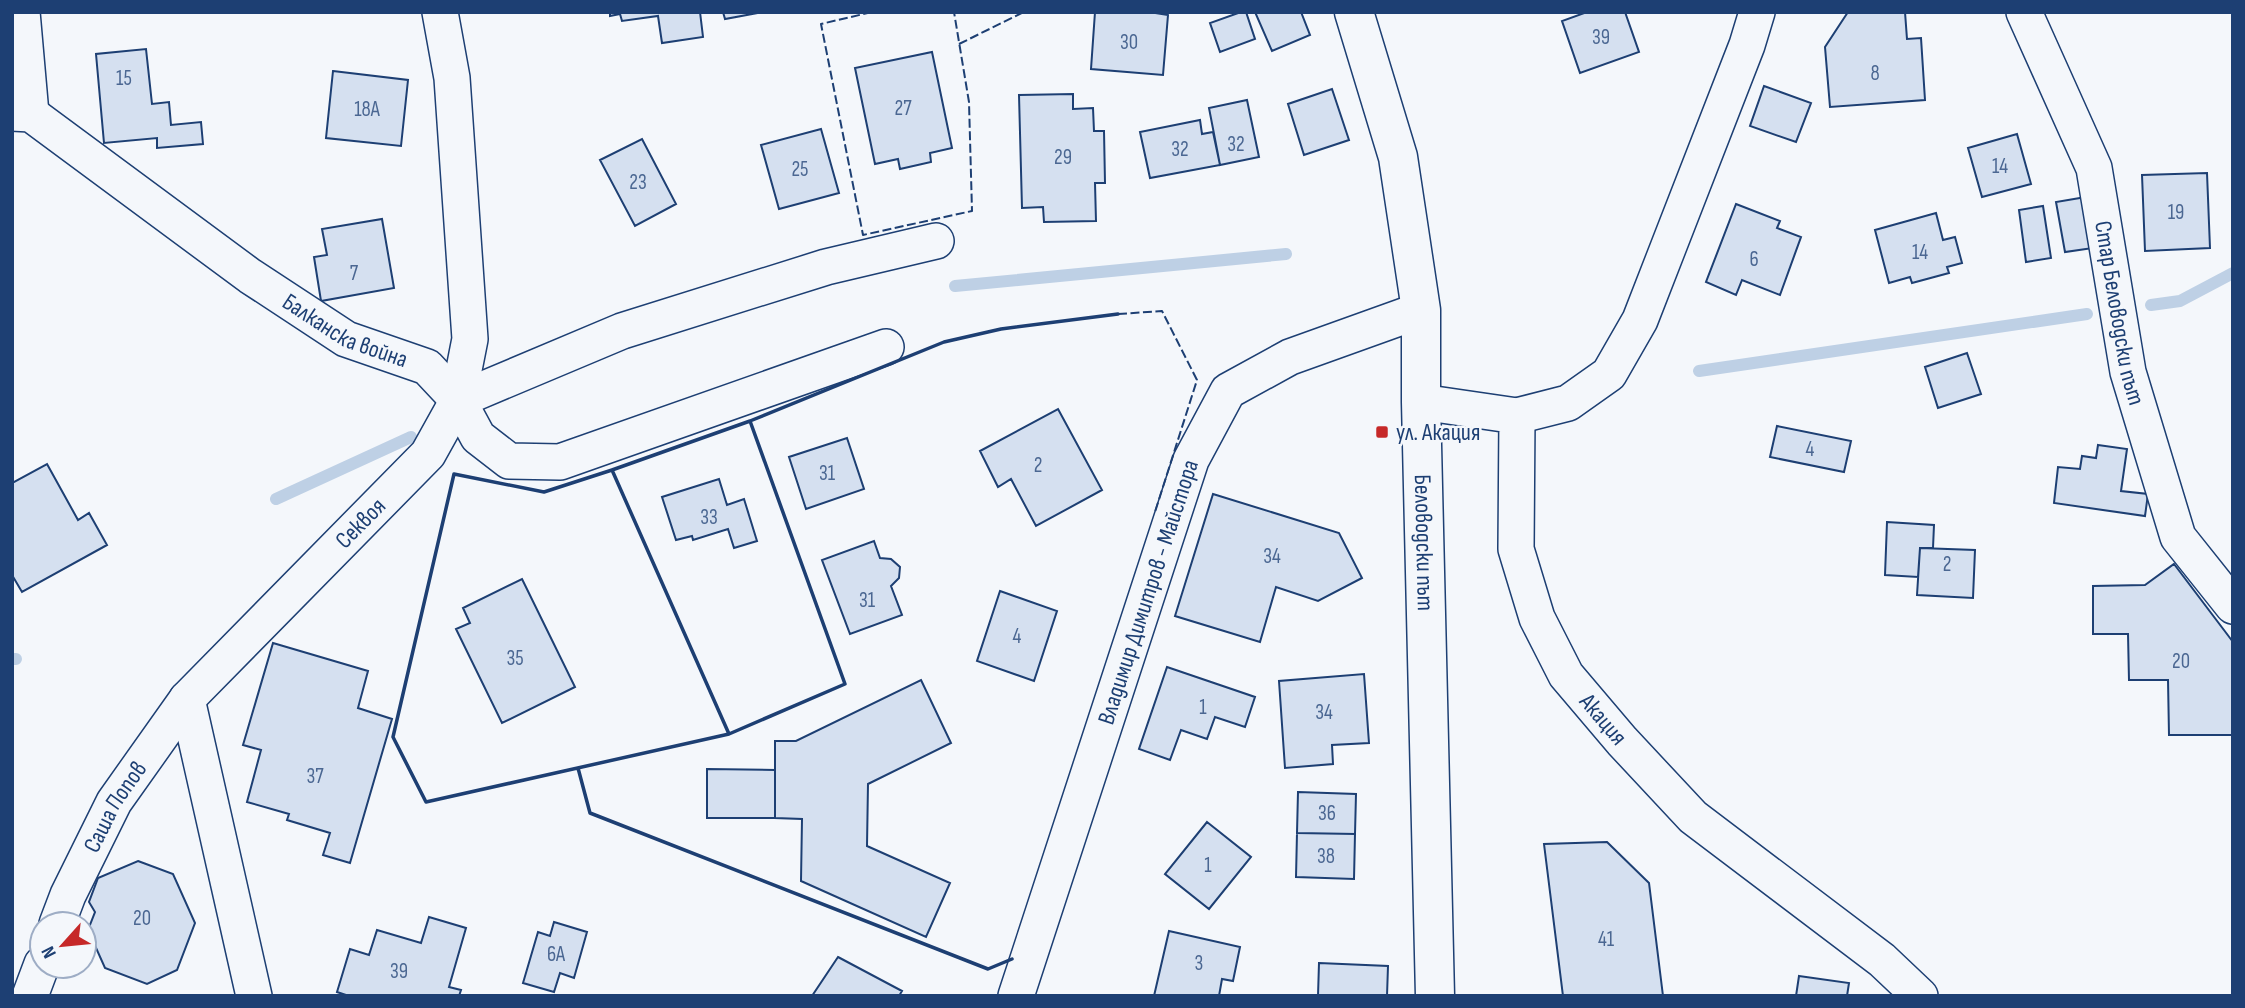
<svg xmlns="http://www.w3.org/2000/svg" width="2245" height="1008" font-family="'Sofia Sans Condensed',sans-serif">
  <rect width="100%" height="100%" fill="#f4f7fb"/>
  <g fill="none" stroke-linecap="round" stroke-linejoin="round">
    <path stroke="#bed0e5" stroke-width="12" d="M955 286 1286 254
      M2151 305 2180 301 2233 273
      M1699 371 2087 314
      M276 499 411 437
      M12 659H16"/>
  </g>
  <path fill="#d5e0f0" stroke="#1d3f73" stroke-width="2" d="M610 12H700L703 37 662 43 658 16 622 21 620 14 610 16Z
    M723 12H763L725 19Z
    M1095 12H1149L1168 15 1163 75 1091 69Z
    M1241 12H1246L1255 39 1220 52 1210 23Z
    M1255 12H1301L1310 35 1272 51Z
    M1587 12H1625L1639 52 1580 73 1562 21Z
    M1848 12H1905L1907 39 1921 38 1925 100 1830 107 1825 47Z
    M146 49 152 104 169 102 171 125 201 122 203 144 157 148V138L104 143 96 54Z
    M932 52 952 148 930 153 931 162 900 169 898 159 875 164 855 68Z
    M333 71 408 80 401 146 326 138Z
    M1764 86 1811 103 1796 142 1750 126Z
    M1332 89 1349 140 1304 155 1288 104Z
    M1073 94V109L1093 108 1094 131H1104L1105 183H1095L1096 221 1044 222 1043 207 1022 208 1019 95Z
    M1247 100 1259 157 1220 165 1209 108Z
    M1200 120 1202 134 1213 132 1220 165 1150 178 1140 132Z
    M821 129 839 193 779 209 761 145Z
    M2017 134 2031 184 1982 197 1968 148Z
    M642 139 676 204 635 226 600 160Z
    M2207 173 2210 248 2145 251 2142 175Z
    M2092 196 2100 247 2065 252 2056 202Z
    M1736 204 1780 221 1777 228 1801 237 1780 295 1742 280 1736 295 1706 282Z
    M2043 206 2051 258 2026 262 2019 210Z
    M1936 213 1943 240 1955 237 1962 263 1947 267 1949 273 1912 283 1910 277 1889 283 1875 230Z
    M382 219 394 288 321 301 314 257 327 255 322 229Z
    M1967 353 1981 394 1938 408 1925 367Z
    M1058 409 1102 490 1036 526 1011 479 998 487 980 451Z
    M1777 426 1851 441 1844 472 1770 457Z
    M847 438 864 489 806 509 789 457Z
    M2098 445 2127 449 2121 491 2148 494 2145 516 2054 503 2058 467 2080 469 2082 456 2096 458Z
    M47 464 78 520 89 513 107 545 22 592 12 575V483Z
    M719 479 727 505 744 499 757 541 734 548 728 529 693 540 692 536 676 540 662 497Z
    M1213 494 1339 533 1362 578 1318 601 1276 587 1260 642 1175 616Z
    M1887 522 1934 525 1933 548H1920L1918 577 1885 575Z
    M874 541 880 558 891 559 900 567 899 578 891 586 902 615 850 634 822 560Z
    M1920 548 1975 550 1973 598 1917 595Z
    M2174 564 2233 642V735H2169L2168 680H2129L2128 634H2093V586L2145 585Z
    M522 579 575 687 502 723 456 629 470 623 463 608Z
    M1000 591 1057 611 1034 681 977 661Z
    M273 643 368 671 358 708 392 719 350 863 323 855 330 833 287 820 289 814 247 802 261 750 243 745Z
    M1167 667 1255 697 1245 727 1215 717 1207 739 1181 730 1170 760 1139 749Z
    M1364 674 1369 743 1332 745 1333 764 1285 768 1279 681Z
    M921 680 951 743 868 784 867 846 950 883 926 937 801 881 802 819 775 818V741H796Z
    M707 769 775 770V818H707Z
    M1298 792 1356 794 1355 834 1297 833Z
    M1207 822 1251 857 1209 909 1165 874Z
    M1297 833 1355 834 1354 879 1296 877Z
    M1607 842 1649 883 1663 996H1563L1544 844Z
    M138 861 173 874 195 923 177 970 147 984 105 968 88 930 95 912 89 902 98 878Z
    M429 917 466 928 449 987 461 990 459 996H349L337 992 350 949 369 955 377 930 421 943Z
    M554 922 587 932 574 978 560 973 554 992 523 983 538 932 550 936Z
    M1169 931 1240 947 1233 981 1222 979 1219 996H1154Z
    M838 957 902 991 899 996H812Z
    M1319 963 1388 966 1387 996H1318Z
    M1799 976 1849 983 1847 996H1796Z"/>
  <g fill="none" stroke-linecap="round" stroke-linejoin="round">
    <g stroke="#1d3f73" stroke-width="38">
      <g id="street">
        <path d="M22 12 31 114"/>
        <path id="s1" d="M2024 12 2094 168 2128 372 2178 537 2233 606"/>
        <path id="s2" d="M12 113 31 114 250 276 346 339 427 367 458 400 478 437 509 461 560 462 886 347"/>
        <path d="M458 400 622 331 826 267 936 241"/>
        <path id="s3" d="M1421 402 1517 416 1516 549 1537 618 1566 675 1622 741 1693 817 1882 960 1920 996"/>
        <path d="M1517 416 1568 403 1609 374 1640 320 1747 45 1757 12"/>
        <path d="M187 699 254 996"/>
        <path id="s4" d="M57 924 68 895 114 802 187 699 428 454 458 400 470 339 452 78 440 12"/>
        <path d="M30 996 42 964"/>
        <path id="s5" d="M1016 996 1191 460 1228 391 1290 357 1421 310"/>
      </g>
    </g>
    <g stroke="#1d3f73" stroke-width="41">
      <g id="secondary">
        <path id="s6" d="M1354 12 1398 157 1421 310V402L1435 996"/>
      </g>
    </g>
    <use href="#street" stroke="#f4f7fb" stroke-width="35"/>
    <use href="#secondary" stroke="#f4f7fb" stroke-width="38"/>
    <path stroke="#1d3f73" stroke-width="2" stroke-dasharray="9 3.5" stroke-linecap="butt" d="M872 12 821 24 863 235 972 211 969 102 954 12
      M959 44 1024 12
      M1118 314 1162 311 1197 380 1155 512"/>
    <path stroke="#1d3f73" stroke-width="3.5" d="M750 421 944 342 1001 329 1118 314
      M612 470 729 734 426 802 393 737 454 474 544 492Z
      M612 470 750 421 845 684 729 734
      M578 768 590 813 988 969 1012 959"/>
  </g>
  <rect fill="#c62828" stroke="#f4f7fb" stroke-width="2.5" x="1375" y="425" width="14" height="14" rx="3.5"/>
  <g text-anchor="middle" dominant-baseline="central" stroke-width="5" stroke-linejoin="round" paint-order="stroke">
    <g font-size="21" fill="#4b6792">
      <text x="1601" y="37">39</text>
      <text x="1129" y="42">30</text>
      <text x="1875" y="73">8</text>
      <text x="124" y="78">15</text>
      <text x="903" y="108">27</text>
      <text x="367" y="109">18А</text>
      <text x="1236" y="144">32</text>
      <text x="1180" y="149">32</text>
      <text x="1063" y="157">29</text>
      <text x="2000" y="166">14</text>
      <text x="800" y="169">25</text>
      <text x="638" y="182">23</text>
      <text x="2176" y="212">19</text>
      <text x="1920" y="252">14</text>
      <text x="1754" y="259">6</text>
      <text x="354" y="273">7</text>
      <text x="1810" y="449">4</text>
      <text x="1038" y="465">2</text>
      <text x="827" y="473">31</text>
      <text x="709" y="517">33</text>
      <text x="1272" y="556">34</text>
      <text x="1947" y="564">2</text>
      <text x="867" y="600">31</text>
      <text x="1017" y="636">4</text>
      <text x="515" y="658">35</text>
      <text x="2181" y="661">20</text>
      <text x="1203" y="707">1</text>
      <text x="1324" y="712">34</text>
      <text x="315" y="776">37</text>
      <text x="1327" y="813">36</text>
      <text x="1326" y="856">38</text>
      <text x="1208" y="865">1</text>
      <text x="142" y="918">20</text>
      <text x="1606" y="939">41</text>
      <text x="556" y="954">6A</text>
      <text x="1199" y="963">3</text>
      <text x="399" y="971">39</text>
    </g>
    <g font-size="24" fill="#1d3f73" stroke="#f4f7fb">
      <text stroke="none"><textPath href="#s1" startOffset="318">Стар Беловодски път</textPath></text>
      <text stroke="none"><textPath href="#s2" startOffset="402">Балканска война</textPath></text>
      <text stroke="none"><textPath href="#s4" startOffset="508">Секвоя</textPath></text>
      <text stroke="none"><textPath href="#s6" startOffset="539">Беловодски път</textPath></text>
      <text stroke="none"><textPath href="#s5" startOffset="425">Владимир Димитров - Майстора</textPath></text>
      <text stroke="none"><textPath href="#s3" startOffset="424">Акация</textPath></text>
      <text stroke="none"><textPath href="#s4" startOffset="131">Саша Попов</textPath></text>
    </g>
    <g font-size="24" fill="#1d3f73" stroke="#f4f7fb" text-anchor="start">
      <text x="1396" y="432">ул. Акация</text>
    </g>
  </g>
  <rect width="2245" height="1008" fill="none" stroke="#1d3f73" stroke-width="28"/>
  <g transform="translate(63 945) rotate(243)"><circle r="33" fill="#f4f7fb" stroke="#9eadc5" stroke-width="2"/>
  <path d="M0-5L12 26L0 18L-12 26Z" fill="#c62828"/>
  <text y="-10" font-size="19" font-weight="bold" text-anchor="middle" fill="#1d3f73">N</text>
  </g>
</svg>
